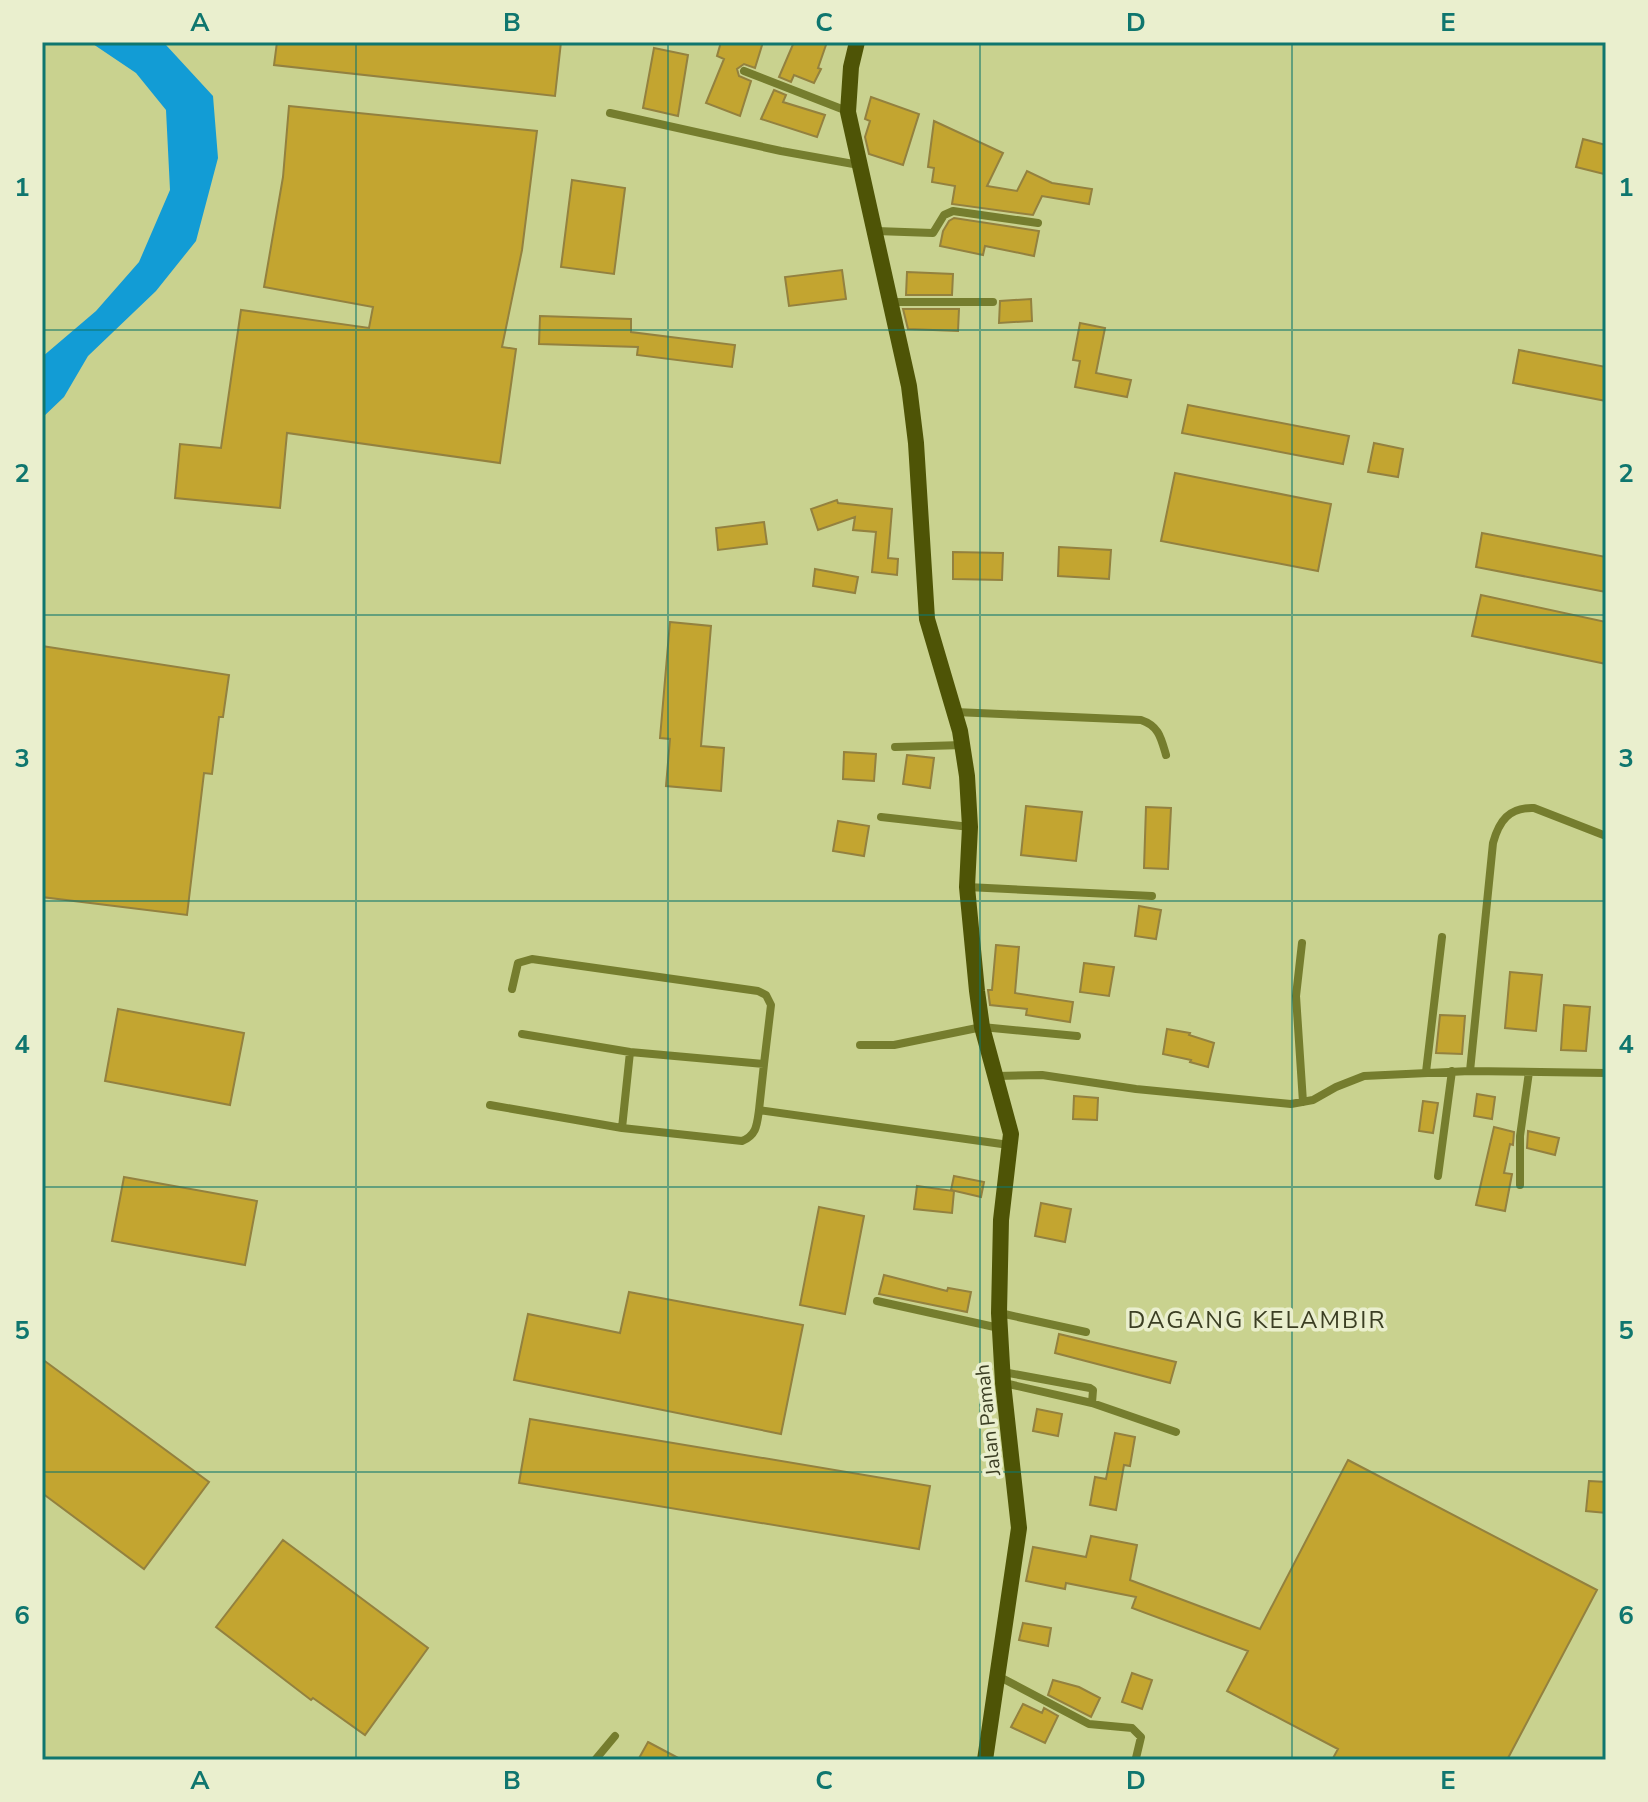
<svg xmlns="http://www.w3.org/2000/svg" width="1648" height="1802" font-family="'Nunito Sans',sans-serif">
  <rect width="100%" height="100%" fill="#c9d28f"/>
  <path fill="#129cd5" d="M90 42H159L166 45 213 96 218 158 196 241 156 291 88 356 64 397 42 418V357L96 311 139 262 170 190 166 110 136 73Z"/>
  <path fill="#c3a530" stroke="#93813f" stroke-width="2" d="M277 42H561L555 96 274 65Z
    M721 42H763L755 68 744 64 737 69 739 76 751 81 740 116 706 103 724 59 717 56Z
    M794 42H827L818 68 821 69 814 83 794 75 791 82 779 77Z
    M654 48 688 55 678 116 643 108Z
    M774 90 786 95 783 102 825 115 817 137 761 119Z
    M871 97 919 114 903 165 869 154 865 137 870 121 865 119Z
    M289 106 537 131 522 250 502 347 516 349 500 463 287 433 280 508 175 498 180 444 221 448 241 310 369 328 373 307 264 287 283 177Z
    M934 121 1003 153 987 186 1017 191 1027 171 1052 183 1092 189 1089 204 1042 196 1033 215 952 204 955 186 932 182 934 168 928 167Z
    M1583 139 1606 145 1604 174 1576 167Z
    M572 180 625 188 614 274 561 267Z
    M954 218 1039 231 1034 256 985 246 983 255 940 246 943 231 949 221Z
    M842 270 846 299 789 306 785 277Z
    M907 272 953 274 952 295H906Z
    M1031 299 1032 321 999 323 1000 301Z
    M903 309H959L958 331 908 329Z
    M540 316 631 319V332L735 345 732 367 637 355 638 347 539 344Z
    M1080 323 1105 328 1096 373 1131 380 1127 397 1075 387 1080 361 1073 360Z
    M1519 350 1606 367V401L1513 383Z
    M1188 405 1349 436 1343 464 1182 433Z
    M1374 443 1403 449 1398 477 1368 472Z
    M1175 473 1331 504 1318 571 1161 541Z
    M837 500 838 503 892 509 888 558 898 559 897 575 872 572 876 532 853 530 855 517 818 530 811 509Z
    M764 522 767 544 718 550 716 528Z
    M1482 533 1606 557V592L1476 567Z
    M1059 547 1111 550 1109 579 1058 576Z
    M953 552 1003 553 1002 580 953 579Z
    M815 569 858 577 855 593 813 586Z
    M1481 595 1606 622V664L1472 636Z
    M670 622 711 626 701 746 724 748 721 791 666 786 670 739 660 738Z
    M42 646 229 675 223 717H219L212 774 204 773 187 915 42 897Z
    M844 752 876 754 874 781 843 779Z
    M907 755 934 758 930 788 903 784Z
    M1026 806 1082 812 1076 861 1021 855Z
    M1146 807 1171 808 1168 869 1144 868Z
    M838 821 869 826 864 856 833 851Z
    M1139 906 1161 910 1156 939 1135 936Z
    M996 945 1019 947 1015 993 1073 1002 1070 1022 1026 1015 1027 1009 990 1005 988 990H992Z
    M1084 963 1114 967 1109 996 1080 992Z
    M1510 972 1542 975 1536 1031 1505 1028Z
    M1564 1005 1590 1007 1586 1051 1561 1050Z
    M118 1009 244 1033 230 1105 105 1081Z
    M1440 1015 1465 1016 1462 1054 1436 1053Z
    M1167 1029 1190 1033 1189 1035 1214 1043 1208 1067 1190 1062 1191 1060 1163 1054Z
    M1477 1094 1495 1097 1492 1119 1474 1116Z
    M1074 1096 1098 1098 1097 1120 1073 1119Z
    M1423 1101 1438 1103 1433 1133 1419 1131Z
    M1494 1127 1514 1132 1513 1145 1510 1144 1504 1173 1512 1174 1505 1211 1476 1205Z
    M1528 1131 1559 1138 1555 1155 1527 1148Z
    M954 1176 984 1182 981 1197 951 1190Z
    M124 1177 257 1201 245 1265 112 1241Z
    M917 1186 954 1191 952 1213 914 1209Z
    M1041 1203 1071 1209 1065 1242 1035 1236Z
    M819 1207 864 1216 845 1314 800 1305Z
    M884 1275 947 1291 948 1288 971 1292 967 1312 879 1294Z
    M629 1292 803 1325 781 1434 514 1380 528 1314 620 1333Z
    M1059 1334 1176 1362 1170 1383 1055 1353Z
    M42 1359 209 1482 144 1569 42 1493Z
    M1037 1409 1062 1414 1058 1436 1033 1431Z
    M530 1419 930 1486 919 1549 519 1483Z
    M1115 1433 1135 1437 1130 1466 1124 1465 1116 1510 1090 1505 1095 1477 1106 1479Z
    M1348 1460 1597 1590 1507 1760H1332L1338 1749 1227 1691 1248 1651 1132 1608 1136 1597 1066 1583 1065 1589 1026 1581 1033 1547 1086 1557 1091 1536 1137 1545 1130 1580 1260 1629Z
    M1589 1481 1606 1482V1513L1586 1511Z
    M283 1540 428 1648 365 1735 313 1698 311 1700 216 1627Z
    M1023 1623 1051 1628 1048 1646 1019 1640Z
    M1132 1673 1152 1680 1142 1709 1122 1702Z
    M1053 1680 1079 1687 1100 1698 1091 1717 1048 1695Z
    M1023 1704 1042 1713 1044 1708 1058 1716 1045 1743 1011 1727Z
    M648 1742 682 1760H638Z"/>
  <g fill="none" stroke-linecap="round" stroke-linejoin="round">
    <path stroke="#757d2e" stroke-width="8" d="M744 71 847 111
      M610 113 781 151 859 165
      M876 231 933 233 944 215 953 211 1038 223
      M891 302H993
      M955 712 1141 720C1159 726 1161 738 1166 755
      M895 747 963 745
      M881 817 970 827
      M967 887 1152 896
      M1302 943 1296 996 1303 1102
      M512 989 518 963 532 959 758 991 766 995 771 1005 764 1064
      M522 1034 630 1052 764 1064 759 1110 1009 1145
      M860 1045H894L982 1027 1077 1036
      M1470 1071 1493 843C1499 821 1509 807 1534 808L1606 836
      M1426 1072 1442 937
      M997 1076 1042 1075 1136 1089 1291 1104 1313 1100 1336 1087 1364 1076 1470 1071 1606 1073
      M490 1105 622 1128 742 1141C757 1135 757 1124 759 1110
      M622 1128 630 1052
      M1438 1176 1452 1071
      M1520 1185V1136L1529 1072
      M877 1301 999 1328
      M1000 1313 1086 1332
      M1003 1372 1090 1388 1093 1390 1092 1403
      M1004 1383 1092 1403 1176 1432
      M996 1675 1089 1724 1132 1728 1141 1737 1136 1758 1138 1760
      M595 1760 615 1736"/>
    <path stroke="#4e5406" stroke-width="16" d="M857 42 851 67 848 112 909 386 916 443 927 619 960 731 967 776 970 827 967 887 977 991 982 1027 1011 1134 1001 1220 999 1313 1003 1383 1019 1528 985 1760"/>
  </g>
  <path fill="none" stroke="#0f766e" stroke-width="2" stroke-opacity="0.55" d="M356 42V1760M668 42V1760M980 42V1760M1292 42V1760M42 330H1606M42 615H1606M42 901H1606M42 1187H1606M42 1472H1606"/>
  <g text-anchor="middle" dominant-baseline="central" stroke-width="7" stroke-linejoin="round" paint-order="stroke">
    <g font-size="20" fill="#3b3e23" stroke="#eaefce">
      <text transform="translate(988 1420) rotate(-96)">Jalan Pamah</text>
    </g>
    <g font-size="24" letter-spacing="2" fill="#3b3e23" stroke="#eaefce">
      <text x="1257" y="1320">DAGANG KELAMBIR</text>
    </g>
  </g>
  <rect width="1648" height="1802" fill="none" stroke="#eaefce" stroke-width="88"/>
  <rect x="44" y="44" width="1560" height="1714" fill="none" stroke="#0f766e" stroke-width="3"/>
  <g font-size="26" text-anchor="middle" font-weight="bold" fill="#0f766e">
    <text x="200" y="31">A</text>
    <text x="512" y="31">B</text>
    <text x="824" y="31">C</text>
    <text x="1136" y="31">D</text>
    <text x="1448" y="31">E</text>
    <text x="22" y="196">1</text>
    <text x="1626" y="196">1</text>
    <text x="22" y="482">2</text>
    <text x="1626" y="482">2</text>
    <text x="22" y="767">3</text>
    <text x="1626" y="767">3</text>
    <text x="22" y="1053">4</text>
    <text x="1626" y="1053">4</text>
    <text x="22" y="1339">5</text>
    <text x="1626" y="1339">5</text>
    <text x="22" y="1624">6</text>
    <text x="1626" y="1624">6</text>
    <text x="200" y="1789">A</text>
    <text x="512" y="1789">B</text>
    <text x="824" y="1789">C</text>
    <text x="1136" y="1789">D</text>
    <text x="1448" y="1789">E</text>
  </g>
</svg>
